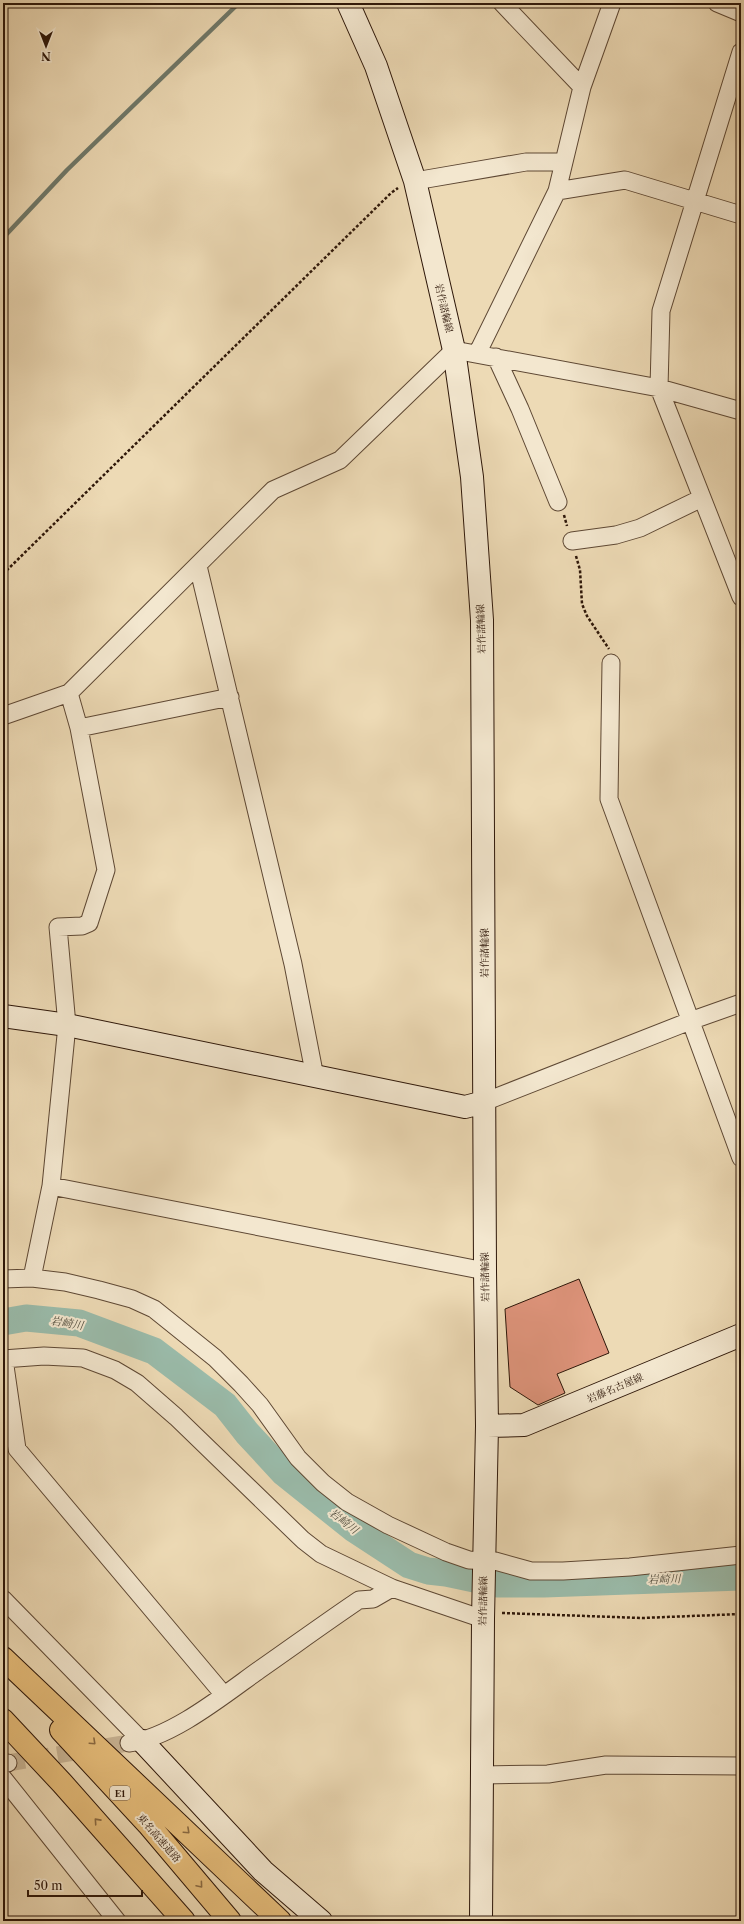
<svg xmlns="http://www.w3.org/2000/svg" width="744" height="1924" font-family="'Libre Caslon Text','Noto Serif JP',serif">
  <rect width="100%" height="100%" fill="#eddab5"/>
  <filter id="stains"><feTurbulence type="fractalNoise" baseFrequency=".005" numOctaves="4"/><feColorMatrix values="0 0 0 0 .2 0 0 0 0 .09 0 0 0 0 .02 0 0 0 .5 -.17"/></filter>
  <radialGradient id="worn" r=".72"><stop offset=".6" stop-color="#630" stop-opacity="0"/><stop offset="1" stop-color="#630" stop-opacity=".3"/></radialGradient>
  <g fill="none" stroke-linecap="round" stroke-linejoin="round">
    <path stroke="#6f796a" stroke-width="4.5" d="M3 238 67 170 239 3"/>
    <path stroke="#9abbaa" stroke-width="27" d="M3 1322 26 1318 79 1323 154 1351 225 1405 247 1433 284 1473 354 1529 409 1565 428 1571 446 1573 498 1584H544L741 1577"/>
  </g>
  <path fill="#dd937a" stroke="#2e1709" d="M579 1279 609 1353 557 1374 565 1393 538 1405 510 1387 505 1309Z"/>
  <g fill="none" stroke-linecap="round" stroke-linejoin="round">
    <path stroke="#c7b393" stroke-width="17" stroke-dasharray="17 8" stroke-linecap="butt" d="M8 1763 129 1743"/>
    <g stroke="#5e4834" stroke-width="19">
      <path id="street" d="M502 3 582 87
        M717 3 741 13
        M741 52 661 311 659 388 741 597
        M415 181 526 162H564
        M557 191 625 180 741 215
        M477 354 557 191 582 87 612 3
        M496 357 520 409 558 502
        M572 541 616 535 640 528 702 498
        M198 566 293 964 315 1077
        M611 663 609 799 741 1158
        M3 716 69 693 273 490 340 460 454 350 659 388 741 411
        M79 728 230 697
        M484 1102 690 1021 741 1003
        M51 1186 485 1271
        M32 1278 65 1282 99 1290 132 1299 154 1309 215 1358 241 1384 260 1405 298 1458 323 1483 347 1502 388 1525 446 1552 469 1560 495 1561 531 1571H563L630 1567 741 1555
        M3 1279 32 1278 51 1186 67 1025 58 927 82 926 89 923 106 870 79 728 69 693
        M3 1359 44 1356 83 1358 115 1370 137 1383 176 1417 303 1540 321 1554 392 1588
        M4 1359 17 1449 224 1695
        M3 1599 142 1741
        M129 1743C171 1738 224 1695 259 1670 292 1647 325 1623 359 1600L373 1599 392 1588 483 1619
        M3 1763H8
        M482 1775 548 1774 606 1765 741 1766
        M3 1778 117 1921"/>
    </g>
    <g stroke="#2e1709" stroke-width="24">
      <path id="secondary" d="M348 3 376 66 415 181 454 350 472 477 482 620 485 1271 487 1426 483 1619 481 1921
        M3 1016 67 1025 465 1107 484 1102
        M487 1426 524 1425 741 1335
        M142 1741 263 1871 321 1921"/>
    </g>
    <g stroke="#2e1709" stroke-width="24">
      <path id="highway" d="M3 1658 280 1921
        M3 1720 62 1783 184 1921
        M61 1730 148 1824 230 1921"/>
    </g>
    <path stroke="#2e1709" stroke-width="2.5" stroke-dasharray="3 2" stroke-linecap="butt" d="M564 515 567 526
      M576 556 580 570 582 604 587 616 609 649
      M3 574 391 193 398 188
      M502 1613 642 1618 741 1614"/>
    <use href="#street" stroke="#f3e7cf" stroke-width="17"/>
    <use href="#secondary" stroke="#f3e7cf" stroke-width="22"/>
    <use href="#highway" stroke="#e6bd7a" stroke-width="22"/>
  </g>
  <defs><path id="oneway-chevron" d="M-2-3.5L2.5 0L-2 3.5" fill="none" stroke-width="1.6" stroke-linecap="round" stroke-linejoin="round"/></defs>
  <g stroke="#8a6a42">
    <use href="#oneway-chevron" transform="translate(93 1742) rotate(43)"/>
    <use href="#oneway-chevron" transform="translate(97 1821) rotate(-132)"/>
    <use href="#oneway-chevron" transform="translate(187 1831) rotate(43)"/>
    <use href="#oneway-chevron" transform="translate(200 1885) rotate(50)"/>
  </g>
  <g text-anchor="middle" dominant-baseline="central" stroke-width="4" stroke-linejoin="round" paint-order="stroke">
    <rect fill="#f3e7cf" stroke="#695544" stroke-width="1" x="110" y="1786" width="20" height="14" rx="3"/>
    <g font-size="9" font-weight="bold" fill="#2e1709">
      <text x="120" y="1793">E1</text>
    </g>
    <g font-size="10" fill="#2e1709" stroke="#f3e7cf">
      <text transform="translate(444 308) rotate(77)">岩作諸輪線</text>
      <text transform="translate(481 629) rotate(-92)">岩作諸輪線</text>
      <text transform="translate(484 953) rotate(-90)">岩作諸輪線</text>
      <text transform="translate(485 1277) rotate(-91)">岩作諸輪線</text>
      <text transform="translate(615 1388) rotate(-23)">岩藤名古屋線</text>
      <text transform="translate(483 1601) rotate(-89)">岩作諸輪線</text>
      <text transform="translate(159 1838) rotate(49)">東名高速道路</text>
    </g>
    <g font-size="11" font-style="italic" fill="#545041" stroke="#f3e7cf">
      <text transform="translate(67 1323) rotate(9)">岩崎川</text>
      <text transform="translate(344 1521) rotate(38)">岩崎川</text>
      <text transform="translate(664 1579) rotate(-2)">岩崎川</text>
    </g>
  </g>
  <rect width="744" height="1924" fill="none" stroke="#eddab5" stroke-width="16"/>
  <rect x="4" y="4" width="736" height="1916" fill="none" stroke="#2e1709" stroke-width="2"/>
  <rect x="8" y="8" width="728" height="1908" fill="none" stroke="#2e1709"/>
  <g transform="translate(46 46) rotate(180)" stroke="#f3e7cf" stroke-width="3" paint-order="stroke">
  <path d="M0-3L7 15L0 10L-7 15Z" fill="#2e1709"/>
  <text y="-6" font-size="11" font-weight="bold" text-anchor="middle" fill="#2e1709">N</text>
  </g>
  <path d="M28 1890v6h114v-6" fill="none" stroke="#2e1709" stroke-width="2"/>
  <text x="34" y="1890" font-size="12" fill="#2e1709" stroke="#f3e7cf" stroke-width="3" paint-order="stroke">50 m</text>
  <rect width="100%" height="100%" filter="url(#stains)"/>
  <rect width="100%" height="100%" fill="url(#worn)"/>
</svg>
